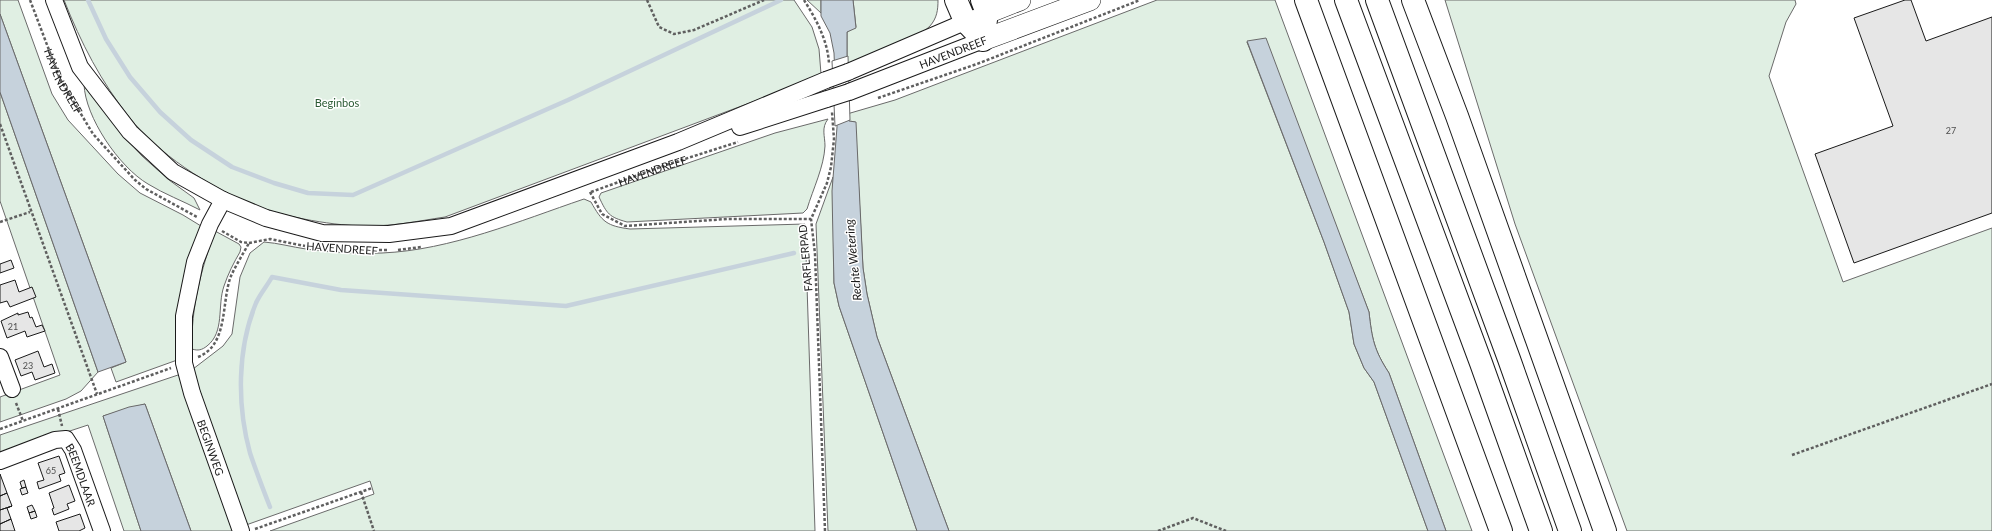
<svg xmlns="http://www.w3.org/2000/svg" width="1992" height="531" font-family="Lato,sans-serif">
  <rect width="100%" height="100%" fill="#fff"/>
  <path fill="#e0efe3" stroke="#6a6a6a" d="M0 0H18L52 94 68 120 118 174 140 193 183 215 201 226 180 359 116 382 111 368 126 362 0 14Z
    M64 0H794L812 27 819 49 821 74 787 89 445 217C418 221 390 227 361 226 329 225 278 216 249 203 208 186 157 153 130 118 101 82 81 43 64 0Z
    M807 0H821V13Z
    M853 0H938C938 10 937 18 930 26 914 42 869 55 847 64V32L856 27Z
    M1157 0H1275L1472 531H1446L1389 373C1374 350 1372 339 1369 312L1319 182 1247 42 1324 242 1349 312 1354 344 1364 368 1374 382 1428 531H949L877 337 867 294 863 268 855 122 849 121 847 114 895 100Z
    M1445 0H1795L1796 4 1786 22 1769 76 1843 282 1992 228V531H1627L1515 224Z
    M84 84 120 132 142 156 169 180 194 198 200 210C183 201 164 194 148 184 119 167 85 117 84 84Z
    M0 92 98 372 81 391 66 399 0 422V397L60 375 0 201Z
    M828 119C821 128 825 136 825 146 824 167 813 189 807 209L803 213 627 222C609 217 607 214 599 197L601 193 775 133Z
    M833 177 834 283 839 306 917 531H828L816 224Z
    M584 199 591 202C602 222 607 226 630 229L805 224 815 531H270L374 494 370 481 246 525 219 451 193 369 223 346 232 334 240 277 250 253 264 242C278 243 292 247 306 249 330 252 357 254 382 253 451 250 519 221 584 199Z
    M215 231 239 244 241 247 240 252C234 262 228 274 224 286 217 306 225 332 207 346 202 350 198 351 192 349 191 307 201 270 215 231Z
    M178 375 182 377 235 531H191L145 404 103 416 141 531H124L88 425 0 454V435Z"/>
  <path fill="#c6d2dc" stroke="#6a6a6a" d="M821 0H853L856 28 847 32V114L849 121 856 122 863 268 867 294 877 337 949 531H917L839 306 834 283 833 241 832 191 837 127 834 53 830 33 821 16Z
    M0 14 126 362 98 372 0 92Z
    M1266 38 1369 312C1372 339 1374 350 1389 373L1446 531H1428L1374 382 1364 368 1354 344 1349 312 1324 242 1247 41Z
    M145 404 191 531H141L103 416 129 407Z"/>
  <path fill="#fff" stroke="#6a6a6a" d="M848 56 850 120 835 126 832 61Z"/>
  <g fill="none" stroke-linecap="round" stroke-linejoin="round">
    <path stroke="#c6d2dc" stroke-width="4.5" d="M88 0 106 39 130 77 160 112 191 140 232 167 274 183 308 193 353 195 568 100 781 0
      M270 507C263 489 256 471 250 453 237 406 237 349 256 303 260 294 267 286 272 277L341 290 566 306 794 253"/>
  </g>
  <path fill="#e6e6e6" stroke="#1a1a1a" d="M1905 0H1911L1926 41 1992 17V213L1854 263 1815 154 1893 126 1854 18Z
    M11 260 14 268 0 273V264Z
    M15 280 19 292 32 287 36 297 10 307 7 301 0 303V285Z
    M28 312 30 318 32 317 36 327 42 325 45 331 27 337 25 331 7 338 1 321 18 313V315Z
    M38 351 44 367 52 364 55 373 35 380 32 372 21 376 15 360Z
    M59 456 65 473 59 475 61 481 39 489 37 482 44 480 38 463Z
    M0 474 7 493 0 496Z
    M24 480 26 487 22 488 20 482Z
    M69 485 75 501 67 504 69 509 54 515 52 509 54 508 49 493Z
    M26 487 28 493 22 495 20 489Z
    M7 493 12 506 0 510V496Z
    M32 505 35 511 29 513 27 507Z
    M12 506 7 508 11 519 0 524V510Z
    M35 511 37 517 31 519 29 513Z
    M80 514 85 528 79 531H59L56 522Z
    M11 519 15 531H0V524Z"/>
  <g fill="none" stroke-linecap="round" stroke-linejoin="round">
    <g stroke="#1a1a1a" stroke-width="18">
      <g id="minor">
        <path d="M54 0 80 67 130 132 173 172 223 200 266 218 322 233 389 234 451 226 678 142 826 80"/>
        <path d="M848 72 974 18"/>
        <path d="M849 92 983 40"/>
        <path d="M740 127 827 99"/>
        <path id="s3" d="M223 200 210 224 195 262 184 316V363L192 393 241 531"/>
        <path d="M0 357 12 389"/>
        <path id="s4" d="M0 461 55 440 66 439 73 450 102 531"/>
      </g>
    </g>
    <g stroke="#1a1a1a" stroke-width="22">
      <path id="major" d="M987 13 1020 0
        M983 40 1090 0"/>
    </g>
    <g stroke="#1a1a1a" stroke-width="24">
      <path id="highway" d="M956 0 965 21 983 40
        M982 0 987 13 983 40
        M1306 0 1501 531
        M1346 0 1481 363 1541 531
        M1377 0 1509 359 1570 531
        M1413 0 1457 116 1605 531"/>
    </g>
    <g stroke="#5f5f5f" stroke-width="2.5" stroke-dasharray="3 2" stroke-linecap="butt">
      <path id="s1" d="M30 0 60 79 93 134 135 180 146 189 197 217"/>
      <path d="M647 0 659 27 674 34 694 30 764 0"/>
      <path d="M804 0C816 19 828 41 829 64"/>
      <path d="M878 98 977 64 1140 0"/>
      <path d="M0 124 97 394"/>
      <path d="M590 192 602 214 625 226 727 219H811"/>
      <path id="s2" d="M591 192 666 165 738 142"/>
      <path d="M0 222 30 212"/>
      <path d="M222 231 241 242 249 243 270 239 305 246"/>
      <path d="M344 250H387"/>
      <path d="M398 250 421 247"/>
      <path d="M198 357C229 345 221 301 231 276 236 265 243 254 249 243"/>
      <path d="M16 403 23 421"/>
      <path d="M58 409 62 426"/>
      <path d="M0 429 171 368"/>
      <path d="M1792 455 1992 384"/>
      <path d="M361 492 374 531"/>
      <path d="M255 529 372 488"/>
      <path d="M825 531 815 254 811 219 827 183 831 167 834 139 832 112"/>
      <path d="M1158 531 1193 518 1226 531"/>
    </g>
    <use href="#minor" stroke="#fff" stroke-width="16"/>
    <use href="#major" stroke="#fff" stroke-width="21"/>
    <use href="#highway" stroke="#fff" stroke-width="22"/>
    <g stroke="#1a1a1a" stroke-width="18" stroke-linecap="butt">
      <path id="minor-bridge" d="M826 80 848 72
        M827 99 849 92"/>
    </g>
    <use href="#minor-bridge" stroke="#fff" stroke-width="16"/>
  </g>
  <g text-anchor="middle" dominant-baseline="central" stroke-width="3" stroke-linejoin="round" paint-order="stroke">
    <g font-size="9" fill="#4d4d4d">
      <text x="1951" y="130">27</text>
      <text x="13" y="326">21</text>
      <text x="28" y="365">23</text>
      <text x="51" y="470">65</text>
    </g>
    <g font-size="11" fill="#1a1a1a" stroke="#fff">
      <text transform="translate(953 52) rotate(-21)">HAVENDREEF</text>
      <text stroke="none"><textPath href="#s1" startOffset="88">HAVENDREEF</textPath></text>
      <text stroke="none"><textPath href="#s2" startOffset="65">HAVENDREEF</textPath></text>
      <text transform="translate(342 248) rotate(4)">HAVENDREEF</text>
      <text transform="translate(805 258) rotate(-95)">FARFLERPAD</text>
      <text stroke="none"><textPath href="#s3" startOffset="259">BEGINWEG</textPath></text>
      <text stroke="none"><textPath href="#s4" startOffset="109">BEEMDLAAR</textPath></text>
    </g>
    <g font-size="11" fill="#2b5a34" stroke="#fff">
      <text x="337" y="102">Beginbos</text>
    </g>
    <g font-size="12" font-style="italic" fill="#1a1a1a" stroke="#fff">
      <text transform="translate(853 260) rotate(-96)">Rechte Wetering</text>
    </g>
  </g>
</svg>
